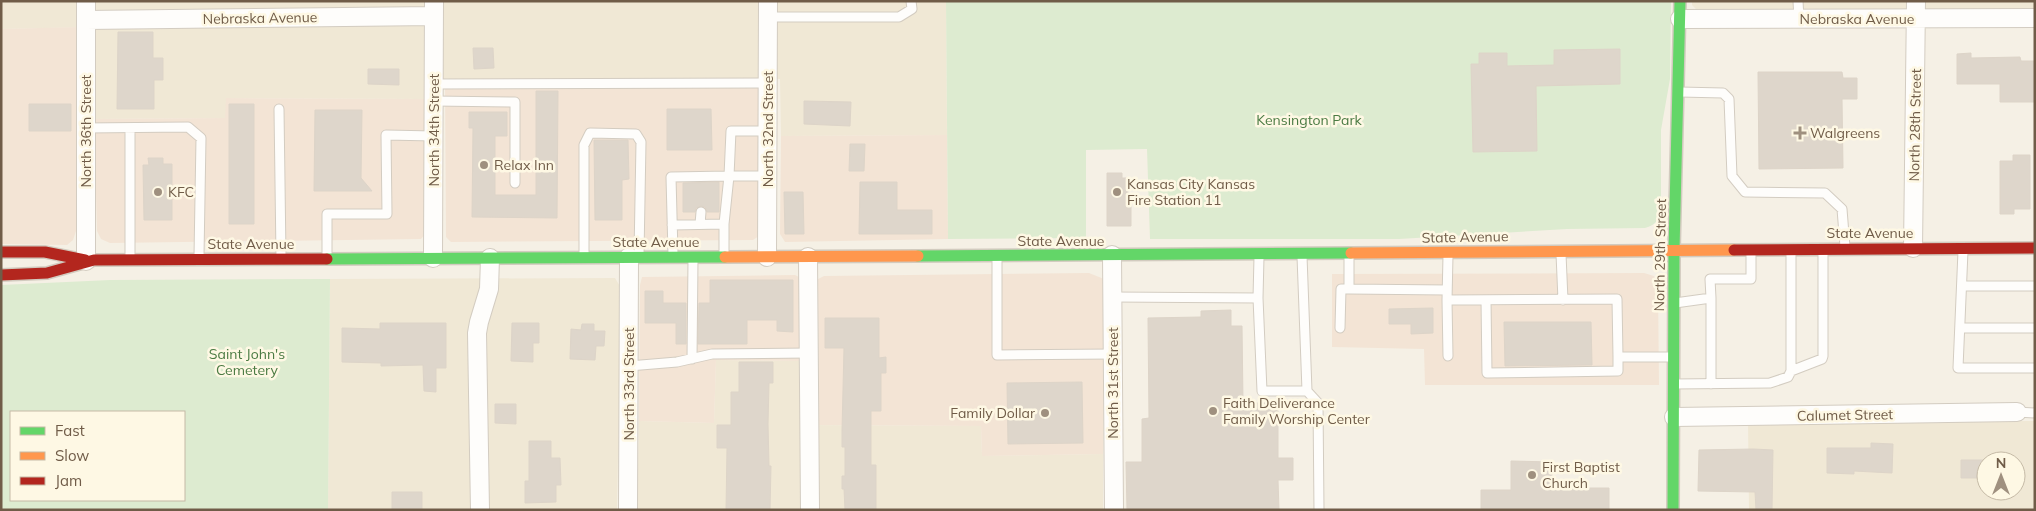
<svg xmlns="http://www.w3.org/2000/svg" width="2036" height="511" font-family="Mulish,sans-serif">
  <rect width="100%" height="100%" fill="#f5f0e5"/>
  <path fill="#f0e8d5" fill-rule="evenodd" d="M1 1H946L947 135 781 136 780 79 758 78 445 79 424 99 227 98 226 118 94 119V27L1 29Z
    M1692 1H2035V10H1697L1692 5Z
    M615 278 621 288 617 510H328L330 279Z
    M716 360 801 361 800 425 981 426 982 456 1103 454V510H637L639 421 714 423Z
    M1748 421H2035V510H1749ZM1986 461H2016V491H1986Z"/>
  <path fill="#f3e4d5" d="M79 27 77 228 73 240 67 245 1 244V29Z
    M758 78 759 227V236L753 240 451 242 446 237 445 79Z
    M226 98 424 99 425 234 421 239 110 243 101 239 97 231 94 119 225 118Z
    M947 135 948 239 785 242 780 234 781 136Z
    M1089 273 1104 279 1103 454 982 456 981 426 819 425 818 279 824 276Z
    M1644 273 1654 276 1658 287 1659 385H1425L1424 349 1332 347V274Z
    M795 275 801 278V361L716 360 714 423 639 421 640 285 642 277Z"/>
  <path fill="#ddebd0" fill-rule="evenodd" d="M946 1H1671L1670 79 1661 130V209C1659 220 1656 225 1645 228L1567 229 1399 239H1150L1147 149 1086 150V238L948 239Z
    M330 279 328 510H1V285L110 280ZM11 412H184V500H11Z"/>
  <path fill="#ded6cb" stroke="#ddd4c8" d="M118 32H153V58H163V80H154V109H117Z
    M473 48H493L494 68 474 69Z
    M1620 49V84L1536 86 1537 151 1473 152 1471 64H1479V53H1507V66L1554 65V50Z
    M1971 53V58L2020 57 2021 61H2035V102H2000V84H1957V54Z
    M368 69H399V85L368 84Z
    M1758 72H1842L1843 78H1857V99H1842L1843 168 1759 169Z
    M536 91H558L557 218 472 217 473 128H469V112H507V136H495V195H536Z
    M804 101 851 102 850 126 804 124Z
    M29 104H71V131H29Z
    M229 104H254V224H229Z
    M667 109H711L712 150H667Z
    M315 110H362L361 178 372 191H314Z
    M594 140H628L629 179 622 180V220H595Z
    M850 144H865L864 171H849Z
    M2013 155H2030V209H2014V214H2000V161H2013Z
    M148 158H163V164H172V220H144L143 165H149Z
    M1107 173H1122V178H1128V205H1131V226H1107Z
    M719 182V212H707L705 207 701 206 696 208 695 212H683V183Z
    M860 182H897V210H932V234H859Z
    M784 192H803L804 234H785Z
    M710 280H793V332L777 331V320H747V344H698L699 303H710Z
    M645 291H663V303H686V344H676V323H645Z
    M1433 308V333L1411 334V324H1389V309Z
    M1231 310V326H1242L1243 403H1278V458H1293V480H1278L1279 510H1127L1126 462H1142V419L1149 418 1148 318 1201 317V311Z
    M825 318H879V358L886 357V373H881V411H871V465H876V510H845L844 489H842V476H845V447H842V431L844 348H825Z
    M1504 322H1591L1592 365 1505 366Z
    M380 323H446V368H436V392L424 391 423 365 381 366V363L342 362V328L380 329Z
    M512 323H539V343H533V362L511 361Z
    M582 324H594V331H605L604 346H596L595 360 570 359 571 329 581 330Z
    M739 362H773V383H769L768 424 769 466H771L770 510H726L727 448H717V425H731V392H739Z
    M1082 382 1083 443 1008 444 1007 383Z
    M495 404H516V424L495 423Z
    M529 441H551V458H560L561 485H556V502L525 503V481H529Z
    M1871 443 1893 444 1892 473 1854 471V474L1827 473V448H1871Z
    M1753 449 1773 450 1772 510H1756L1755 492 1698 491 1699 450Z
    M1961 460H1986V478H1961Z
    M1511 461 1552 462V488H1609V510H1481V490H1511Z
    M392 492H422V510H392Z"/>
  <g fill="none" stroke-linecap="round" stroke-linejoin="round">
    <g stroke="#d3ccc1" stroke-width="11">
      <path id="lane" d="M1798 1 1799 19
        M768 17H899L912 9 911 1
        M434 84 768 83
        M1680 92 1723 93 1729 99 1732 176 1745 192 1825 193 1842 209 1845 247
        M434 101 515 102V183
        M279 109 281 256
        M85 128 188 127 201 138 199 256
        M700 224 701 212
        M672 225 724 224 729 176H767
        M1963 251 1958 368H2035
        M724 253V224
        M673 254 671 177 729 176 731 131H768
        M1561 254 1563 300
        M584 255V145L590 133 636 134 641 142 639 255
        M1349 255V289L1447 290
        M327 256V214H387L386 135 434 136
        M1302 256 1307 391 1318 403 1319 510
        M1448 256 1447 300 1617 299 1618 357H1674
        M130 258V128
        M997 259V355L1113 354
        M1962 286H2035
        M1113 297 1258 298 1259 257
        M1258 298 1262 391H1307
        M1711 298 1710 279H1751V253
        M1447 300 1448 356
        M1486 300 1487 373 1618 371V357
        M1675 303 1711 298V384
        M1340 328 1341 289H1349
        M1960 328H2035
        M692 359 693 260
        M629 366 677 362 712 354 809 353
        M1791 371 1822 359 1823 356V252
        M1674 384 1770 383 1788 377 1791 371V253
        M2017 412 2035 413"/>
    </g>
    <g stroke="#d3ccc1" stroke-width="20">
      <path id="street" d="M86 1V261
        M1680 19 2035 18
        M86 20 434 16
        M1913 248 1916 1
        M1112 255 1114 510
        M767 257 768 1
        M808 257 810 510
        M433 258 434 1
        M1674 417 2017 412
        M480 510 477 333 479 322 489 289 490 258
        M628 510 629 257"/>
    </g>
    <g stroke="#d2cbbf" stroke-width="14">
      <path id="fast" d="M918 256 1351 253
        M327 259 725 257
        M1673 510 1674 250 1680 1"/>
    </g>
    <g stroke="#d2cbbf" stroke-width="14">
      <path id="slow" d="M1351 253 1734 250
        M725 257 918 256"/>
    </g>
    <g stroke="#d2cbbf" stroke-width="14">
      <path id="jam" d="M1734 250 2035 248
        M1 252H45L85 260
        M1 275 47 273 94 260 327 259"/>
    </g>
    <use href="#lane" stroke="#fefdfb" stroke-width="9"/>
    <use href="#street" stroke="#fefdfb" stroke-width="18"/>
    <use href="#fast" stroke="#63d668" stroke-width="11"/>
    <use href="#slow" stroke="#ff974d" stroke-width="11"/>
    <use href="#jam" stroke="#b3261e" stroke-width="11"/>
  </g>
  <g fill="#9f907f" stroke="#fef8e4" stroke-width="2">
    <path d="M1797.5 125.5h5v5h5v5h-5v5h-5v-5h-5v-5h5z"/>
    <circle cx="484" cy="165" r="5"/>
    <circle cx="158" cy="192" r="5"/>
    <circle cx="1117" cy="192" r="5"/>
    <circle cx="1213" cy="411" r="5"/>
    <circle cx="1045" cy="413" r="5"/>
    <circle cx="1532" cy="475" r="5"/>
  </g>
  <g text-anchor="middle" dominant-baseline="central" stroke-width="5" stroke-linejoin="round" paint-order="stroke">
    <g font-size="14" fill="#705c48" stroke="#fef8e4">
      <text transform="translate(260 18) rotate(-1)">Nebraska Avenue</text>
      <text x="1857" y="19">Nebraska Avenue</text>
      <text transform="translate(1915 125) rotate(-89)">North 28th Street</text>
      <text transform="translate(768 129) rotate(-90)">North 32nd Street</text>
      <text transform="translate(434 130) rotate(-90)">North 34th Street</text>
      <text transform="translate(86 131) rotate(-90)">North 36th Street</text>
      <text x="1870" y="233">State Avenue</text>
      <text transform="translate(1465 237) rotate(-1)">State Avenue</text>
      <text x="1061" y="241">State Avenue</text>
      <text x="656" y="242">State Avenue</text>
      <text x="251" y="244">State Avenue</text>
      <text transform="translate(1660 255) rotate(-89)">North 29th Street</text>
      <text transform="translate(1113 383) rotate(-90)">North 31st Street</text>
      <text transform="translate(629 384) rotate(-90)">North 33rd Street</text>
      <text transform="translate(1845 415) rotate(-1)">Calumet Street</text>
    </g>
    <g font-size="14" fill="#4b7b43" stroke="#fef8e4">
      <text x="1309" y="120">Kensington Park</text>
      <text x="247" y="354">Saint John's<tspan x="247" dy="16">Cemetery</tspan></text>
    </g>
    <g font-size="14" fill="#705c48" stroke="#fef8e4" text-anchor="start">
      <text x="1810" y="133">Walgreens</text>
      <text x="494" y="165">Relax Inn</text>
      <text x="1127" y="184">Kansas City Kansas<tspan x="1127" dy="16">Fire Station 11</tspan></text>
      <text x="168" y="192">KFC</text>
      <text x="1223" y="403">Faith Deliverance<tspan x="1223" dy="16">Family Worship Center</tspan></text>
      <text x="1035" y="413" text-anchor="end">Family Dollar</text>
      <text x="1542" y="467">First Baptist<tspan x="1542" dy="16">Church</tspan></text>
    </g>
  </g>
  <rect width="2036" height="511" fill="none" stroke="#705c48" stroke-width="5"/>
  <rect x="10" y="411" width="175" height="90" fill="#fef8e4" stroke="#c5baa6"/>
  <rect x="20" y="427" width="25" height="8" fill="#63d668" stroke="#c5baa6"/>
  <text x="55" y="436" font-size="15" fill="#705c48">Fast</text>
  <rect x="20" y="452" width="25" height="8" fill="#ff974d" stroke="#c5baa6"/>
  <text x="55" y="461" font-size="15" fill="#705c48">Slow</text>
  <rect x="20" y="477" width="25" height="8" fill="#b3261e" stroke="#c5baa6"/>
  <text x="55" y="486" font-size="15" fill="#705c48">Jam</text>
  <g transform="translate(2001 476)"><circle r="24" fill="#fef8e4" stroke="#c5baa6"/>
  <path d="M0-4L9 19L0 12L-9 19Z" fill="#9f907f"/>
  <text y="-8" font-size="14" font-weight="bold" text-anchor="middle" fill="#705c48">N</text>
  </g>
</svg>
